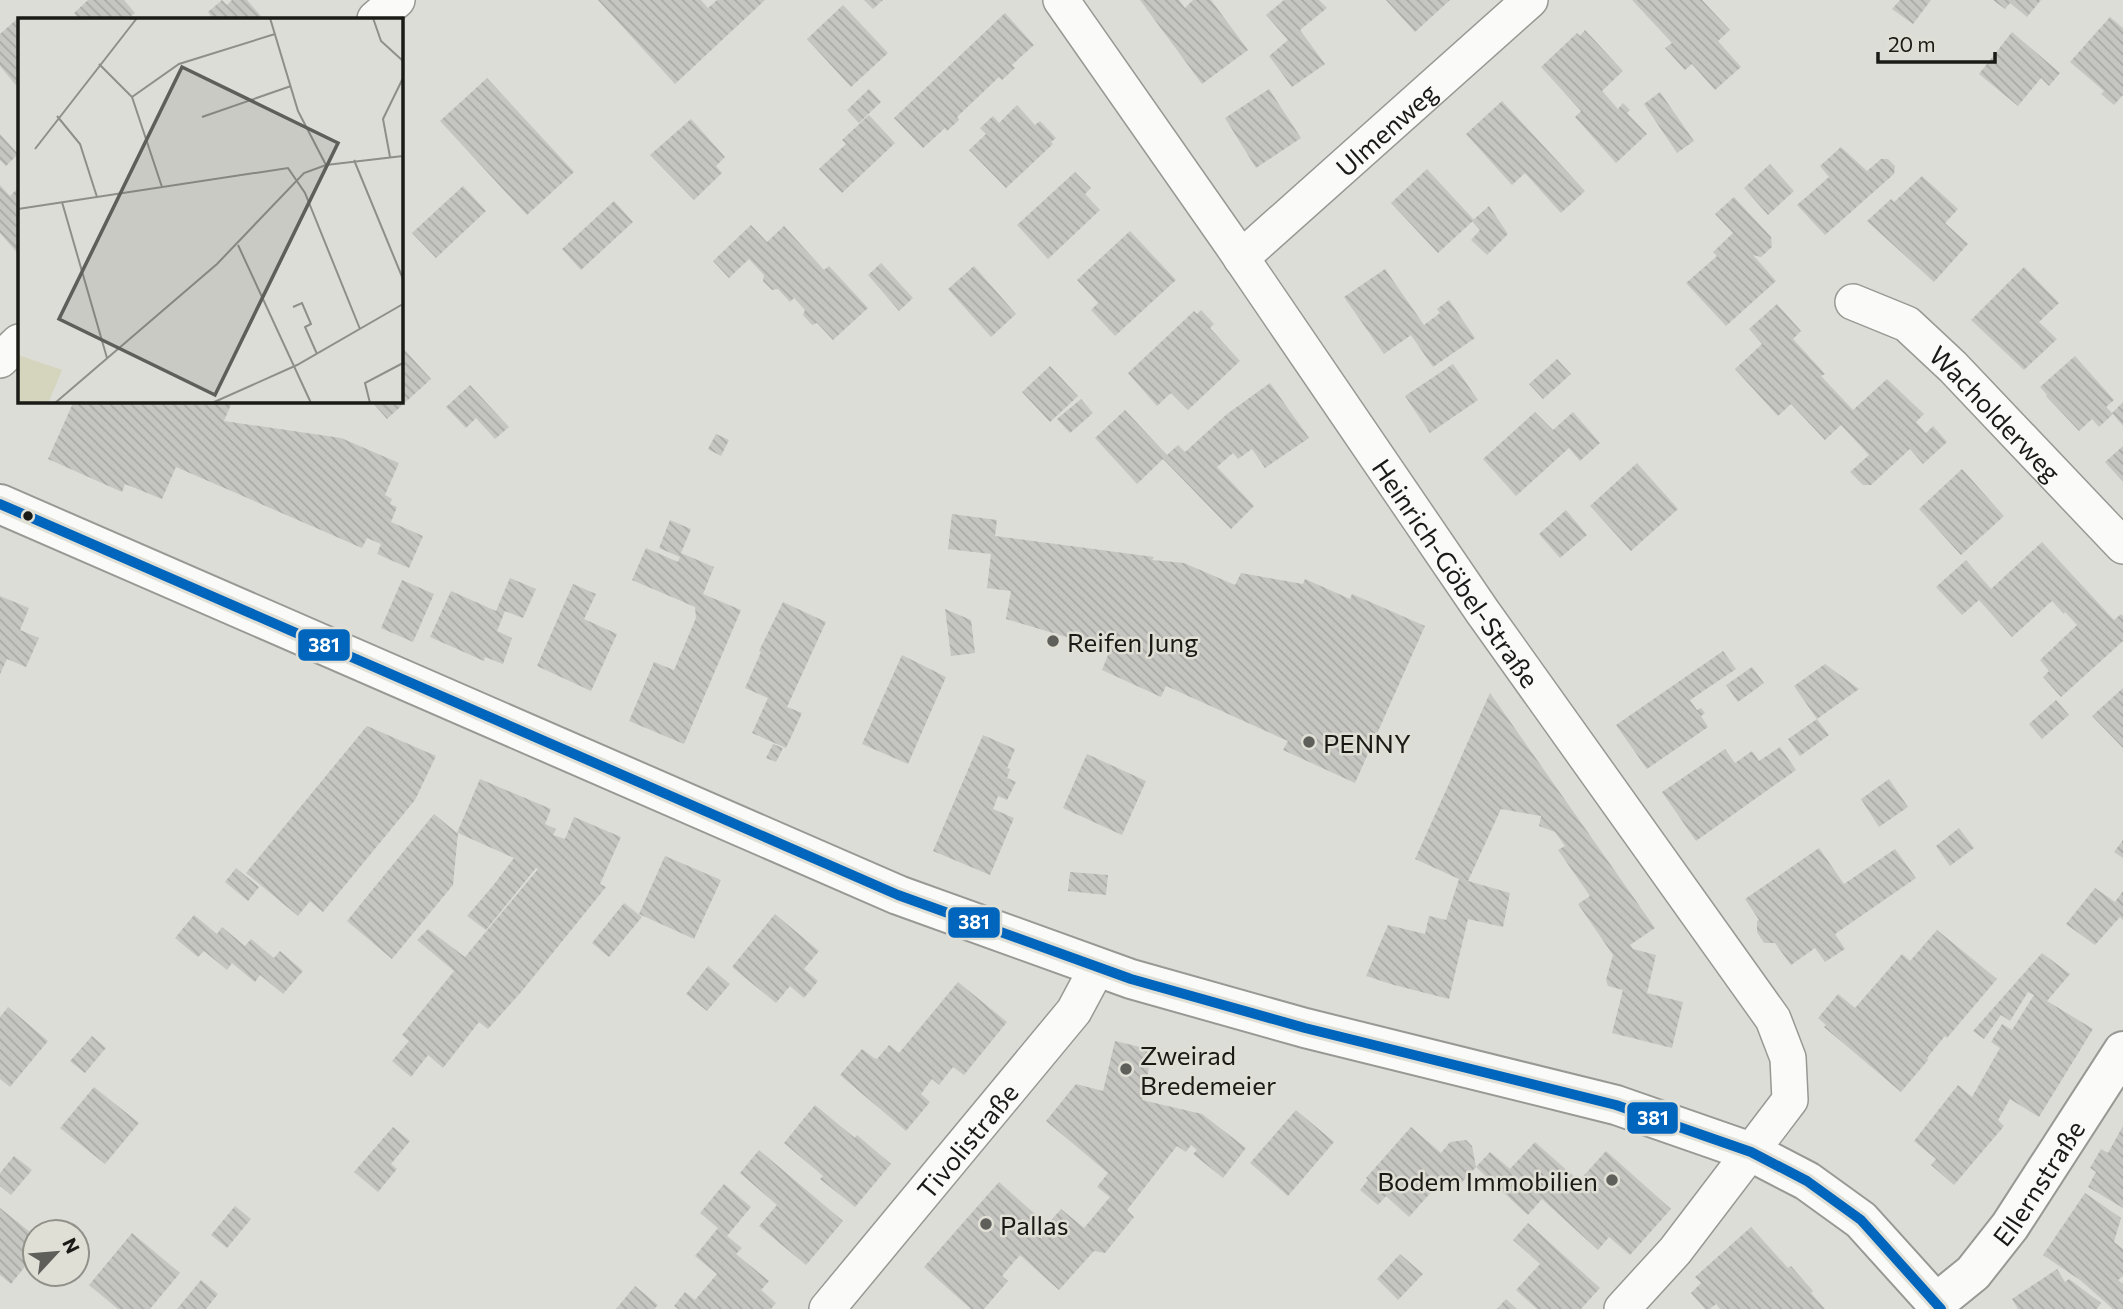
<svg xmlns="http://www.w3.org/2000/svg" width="2123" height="1309" font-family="Commissioner,sans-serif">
  <defs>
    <pattern id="building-back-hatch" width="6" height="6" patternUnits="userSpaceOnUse" patternTransform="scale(1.75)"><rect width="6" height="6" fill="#c5c5c1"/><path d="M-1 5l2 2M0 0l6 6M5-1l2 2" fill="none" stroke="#a9a9a5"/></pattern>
  </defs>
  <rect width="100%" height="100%" fill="#ddddd8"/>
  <path fill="url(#building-back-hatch)" d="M88 0H124L135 13 127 19H79L74 13Z
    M222 0 227 5 232 0H247L261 16 258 19H211L212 18 208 12Z
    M598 0H701L708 8 717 0H765L675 84Z
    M864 0H883L873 9Z
    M1140 0H1179L1185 8 1193 0H1211L1248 50 1202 84Z
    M1284 0H1319L1327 8 1300 30 1325 64 1292 87 1269 56 1288 40 1266 15Z
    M1386 0H1450L1415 32Z
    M1632 0H1702L1730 30 1718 41 1741 67 1715 90 1692 64 1685 70 1665 48 1672 43Z
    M1900 0H1931L1913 24 1892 9Z
    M1993 0H2041L2027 17 2010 3 2005 9Z
    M843 5 888 53 851 87 807 39Z
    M1005 13 1034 45 1012 65 1015 68 1002 80 999 77 957 117 959 120 947 131 945 128 923 148 894 118Z
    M2110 17 2123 28V95L2114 105 2101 94 2104 91 2070 62Z
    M17 19 19 22V89L0 66V34Z
    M1585 30 1623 71 1602 91 1618 109 1623 103 1630 110 1627 113 1647 134 1616 163 1575 117 1581 111 1541 67 1577 33 1580 36Z
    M2012 32 2060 73 2049 86 2041 78 2018 106 1979 74Z
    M487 78 574 172 527 215 440 121Z
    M869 89 881 102 859 123 847 110Z
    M1269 89 1301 138 1256 168 1225 118Z
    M1660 92 1694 141 1677 153 1644 104Z
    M1502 101 1585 191 1561 213 1525 173 1512 185 1466 134Z
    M1017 105 1035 125 1040 121 1056 138 1051 142 1053 144 1006 188 969 150 986 134 980 128 993 116 999 123Z
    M869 115 895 143 842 193 819 169 846 144 842 140Z
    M691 119 725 157 716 166 722 173 694 200 650 155Z
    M0 134 18 154 6 166 0 160Z
    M1841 147 1867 171 1881 159H1888L1895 166 1894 174 1825 235 1797 205 1829 177 1820 166Z
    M1770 164 1794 191 1768 215 1744 188Z
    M1427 169 1474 220 1438 253 1391 203Z
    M1075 172 1091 188 1085 194 1100 210 1048 259 1017 225Z
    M1922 176 1958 209 1945 223 1968 244 1934 282 1867 221 1891 199 1894 202Z
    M0 185 10 196 19 187V255L0 233Z
    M463 186 486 211 436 258 412 233Z
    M1734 197 1771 237 1772 247 1761 257 1753 255 1776 281 1726 326 1686 283 1717 256 1713 252 1733 233 1715 214Z
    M614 201 633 222 581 270 562 249Z
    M1489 206 1508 234 1487 255 1471 240 1480 230 1472 221Z
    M751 225 767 242 784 226 824 270 829 266 868 308 833 340 817 323 812 325 803 315 805 310 794 298 790 302 778 289 772 290 763 281 764 275 749 259 729 278 713 261Z
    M1130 231 1176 280 1115 336 1091 310 1098 303 1077 280Z
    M881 263 913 298 899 311 868 275Z
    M974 266 1016 314 991 337 948 289Z
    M2024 267 2059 303 2039 322 2057 339 2024 370 1971 320Z
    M1385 269 1424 325 1440 313 1437 309 1449 300 1475 338 1433 367 1411 335 1384 354 1344 297Z
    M1777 304 1801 331 1793 339 1825 374 1821 376 1853 410 1887 379 1924 414 1916 422 1926 433 1933 426 1947 442 1923 464 1910 449 1871 485H1863L1850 472 1869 455 1841 425 1825 440 1791 404 1778 416 1735 369 1762 344 1749 329Z
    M1201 310 1214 324 1210 328 1240 361 1188 410 1171 393 1157 406 1128 373 1194 311 1197 314Z
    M401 346 431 379 387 419 371 401H401Z
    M2075 356 2114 400 2106 407 2112 413 2123 402V426L2113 414 2099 427 2092 419 2079 431 2046 396 2047 395 2040 387Z
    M1557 359 1571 374 1543 399 1529 384Z
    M1453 364 1478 400 1430 433 1405 396Z
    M1050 366 1078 396 1050 422 1022 392Z
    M1270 383 1309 438 1265 468 1252 449 1238 459 1233 453 1217 467 1254 506 1231 529 1163 459 1137 484 1095 438 1125 410 1167 455 1178 445 1185 452 1227 414Z
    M470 385 509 427 495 439 476 418 466 428 446 407Z
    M1081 399 1093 413 1070 433 1057 419Z
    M74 401H228L232 402 224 421 341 438 399 463 385 495 392 499 390 504 397 507 391 522 423 536 409 568 377 554 381 544 367 538 362 548 176 467 162 499 125 484 122 492 48 459Z
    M1535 412 1553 430 1573 412 1600 443 1580 461 1569 448 1516 496 1483 459Z
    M716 434 729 440 721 456 708 449Z
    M2123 446V482L2105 462Z
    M1637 463 1678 509 1631 551 1590 506Z
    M1962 469 2004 516 1961 555 1919 509Z
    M1566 510 1587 535 1560 558 1539 534Z
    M952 514 997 520 995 536 1154 557 1152 560 1184 563 1235 585 1241 573 1303 584 1305 579 1350 599 1352 594 1425 626 1355 783 1283 750 1288 741 1166 686 1161 697 1102 670 1110 650 1006 619 1011 591 987 588 991 554 948 549Z
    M670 520 691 529 681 553 714 567 703 594 741 610 684 744 629 721 654 662 674 670 696 618 695 607 632 580 646 548 678 562 680 557 659 548Z
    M2042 542 2114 620 2121 614 2123 616V641L2061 697 2043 677 2049 671 2040 660 2077 625 2065 612 2064 614 2052 601 2012 637 1979 600 1962 615 1936 587 1966 560 1991 589Z
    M510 578 536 589 523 618 505 611 497 631 512 638 503 664 485 657 484 661 430 637 451 591 496 611Z
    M402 580 434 594 413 642 381 628Z
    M573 584 596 594 584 619 617 634 591 691 537 666Z
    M0 596 29 608 20 630 39 638 26 667 7 659 0 674Z
    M783 602 826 622 787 707 802 713 786 748 752 733 768 698 745 688 761 652 759 651Z
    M945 609 971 620 975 653 951 656Z
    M1723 651 1736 669 1690 700 1697 710 1701 708 1705 713 1701 716 1708 727 1647 769 1616 725Z
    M902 655 946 677 908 764 862 744Z
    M1825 664 1859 689 1817 719 1829 735 1800 756 1788 739 1817 719 1794 686Z
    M1752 667 1764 683 1738 702 1726 685Z
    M2123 688V748L2092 716Z
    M1490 693 1655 928 1630 945 1633 949 1656 955 1647 993 1683 1002 1672 1048 1612 1033 1623 990 1608 986 1606 980 1613 955 1578 904 1590 896 1558 850 1565 846 1555 832 1539 826 1541 816 1501 809 1468 881 1510 893 1503 927 1468 919 1449 999 1394 985 1366 976 1388 925 1425 934 1429 916 1446 920 1459 879 1415 859Z
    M2056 700 2069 715 2042 739 2029 724Z
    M367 726 436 756 415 800 323 912 310 901 298 916 246 873Z
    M983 735 1015 749 1007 768 1010 769 1007 778 1016 782 1007 800 998 796 993 809 1014 818 990 875 933 851Z
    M773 744 783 748 776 762 766 758Z
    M1780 747 1796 770 1696 841 1662 792 1725 749 1735 763 1752 751 1759 761Z
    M1087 754 1146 781 1122 835 1063 808Z
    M480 779 551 809 545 824 556 829 553 835 565 839 574 817 621 837 600 884 606 887 522 991 488 1029 479 1022 443 1068 428 1055 411 1077 392 1061 409 1041 402 1035 454 971 417 940 428 929 465 957 538 869 536 868 486 930 467 916 492 887 514 858 458 833 453 885 392 959 347 921 434 814 457 833Z
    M1889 779 1908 807 1879 827 1861 799Z
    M1959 828 1974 848 1950 866 1936 846Z
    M2123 840V858L2114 852Z
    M1819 848 1844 884 1895 849 1916 878 1835 934 1845 949 1825 962 1815 948 1791 965 1775 943H1764L1757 932V921L1759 920 1745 899Z
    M665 856 721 880 694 939 639 914Z
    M236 868 259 887 248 901 225 882Z
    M1070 872 1108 875 1106 895 1068 891Z
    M2095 888 2115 902 2123 891V920L2120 917 2095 945 2066 924Z
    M624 903 642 917 609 957 592 943Z
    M775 914 819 951 804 969 818 981 804 998 790 986 776 1003 732 967Z
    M194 915 217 934 222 927 245 946 251 939 274 958 280 951 303 971 283 994 260 975 255 982 232 963 227 970 204 951 198 957 175 938Z
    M1937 930 1997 979 1947 1038 1945 1036 1927 1058 1928 1060 1901 1092 1824 1027 1826 1025 1818 1018 1838 994 1855 1008 1902 954 1910 961Z
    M2042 953 2070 974 2047 1001 2093 1029 2039 1117 2010 1099 1998 1120 2004 1126 1954 1185 1931 1165 1936 1159 1914 1141 1958 1085 1972 1097 2000 1048 1991 1042 2002 1024 2012 1030 2034 995 2028 992 2010 1021 2001 1015 1984 1039 1973 1031Z
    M708 966 730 984 707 1011 686 994Z
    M958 982 1007 1022 964 1075 953 1067 939 1085 932 1079 921 1094 930 1102 906 1131 840 1075 862 1049 874 1058 877 1059 889 1045 899 1053Z
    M8 1007 48 1041 10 1087 0 1079V1017Z
    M92 1036 106 1048 85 1073 70 1061Z
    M1115 1041 1153 1050 1142 1100 1202 1114 1246 1148 1223 1178 1193 1154 1197 1150 1191 1145 1186 1152 1177 1146 1127 1210 1134 1217 1105 1253 1094 1251 1059 1290 1020 1255 1002 1276 1008 1281 984 1309H971L924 1267 999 1182 1047 1225 1061 1209 1084 1228 1110 1197 1097 1187 1108 1173 1046 1121 1076 1084 1103 1091Z
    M94 1087 139 1123 105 1164 60 1128Z
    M815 1105 855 1138 857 1135 891 1164 855 1207 820 1179 823 1176 784 1143Z
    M1296 1110 1334 1142 1288 1196 1250 1163Z
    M2123 1126V1208L2088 1187 2096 1172 2090 1168 2101 1149 2108 1153Z
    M393 1127 410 1141 391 1164 397 1169 378 1192 354 1172Z
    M1411 1127 1441 1153 1450 1142 1466 1140 1472 1146 1476 1167 1454 1191 1442 1180 1409 1217 1386 1196 1378 1205 1360 1190 1368 1180 1366 1178Z
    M1535 1142 1579 1181 1606 1151 1671 1209 1630 1255 1609 1237 1598 1250 1542 1199 1528 1215 1476 1167 1490 1152 1510 1169Z
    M759 1150 843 1221 806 1265 759 1226 777 1205 740 1173Z
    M14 1156 32 1170 11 1195 0 1186V1173Z
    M724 1184 751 1207 727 1236 742 1248 736 1254 769 1281 761 1290 776 1303 771 1309H678L674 1306 685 1292 695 1300 717 1274 695 1256 718 1228 700 1213Z
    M2085 1193 2121 1218 2114 1242 2123 1249V1276L2118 1280 2123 1284V1309H2113L2080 1280 2043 1255Z
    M235 1206 251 1219 227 1248 211 1235Z
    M0 1208 35 1236V1254L11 1284 0 1275Z
    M1528 1223 1600 1288 1581 1309H1537L1516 1290 1540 1264 1513 1240Z
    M1751 1227 1788 1268 1791 1266 1813 1291 1811 1293 1825 1309H1720L1716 1304 1710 1309H1705L1691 1293 1701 1283 1695 1277Z
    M132 1233 180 1273 150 1309H118L89 1285Z
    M1400 1254 1423 1274 1398 1300 1377 1279Z
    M2057 1269 2065 1282 2069 1279 2101 1303 2097 1309H2018L2012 1299Z
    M201 1280 218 1294 206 1309H177Z
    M635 1286 658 1305 654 1309H616Z
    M1506 1299 1517 1309H1497Z"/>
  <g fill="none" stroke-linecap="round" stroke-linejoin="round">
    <g stroke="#989894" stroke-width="38">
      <g id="minor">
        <path id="s1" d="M1061 0 1231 243 1482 611 1773 1019 1788 1058 1790 1100 1675 1251 1622 1309"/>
        <path d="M375 19 397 0"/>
        <path id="s2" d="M1241 258 1530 0"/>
        <path id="s3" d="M1853 302 1907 324 1953 367 2123 546"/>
        <path d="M0 360 19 342"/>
        <path id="s4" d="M827 1309 1074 1011 1097 968"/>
      </g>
    </g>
    <g stroke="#989894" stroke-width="42">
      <g id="tertiary">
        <path id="s5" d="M0 504 898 895 1131 979 1305 1028 1616 1105 1751 1152 1807 1181 1861 1220 1936 1303 1973 1273 2010 1226 2123 1051"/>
      </g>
    </g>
    <use href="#minor" stroke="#fafaf9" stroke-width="35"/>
    <use href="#tertiary" stroke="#fafaf9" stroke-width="38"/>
    <g stroke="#e0dfd5" stroke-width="16">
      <path id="bus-1" d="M0 504 898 895 1131 979 1305 1028 1616 1105 1751 1152 1807 1181 1861 1220 1941 1309"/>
    </g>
    <use href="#bus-1" stroke="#0065bd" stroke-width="10"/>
  </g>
  <circle fill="#1a1a16" stroke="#e0dfd5" stroke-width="2.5" cx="28" cy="516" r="6"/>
  <g fill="#5e5e5a" stroke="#e0dfd5" stroke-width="2.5">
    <circle cx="1053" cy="641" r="7"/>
    <circle cx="1309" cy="742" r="7"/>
    <circle cx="1126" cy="1069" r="7"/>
    <circle cx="1612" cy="1180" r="7"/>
    <circle cx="986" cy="1224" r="7"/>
  </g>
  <g text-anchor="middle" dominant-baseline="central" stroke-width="5" stroke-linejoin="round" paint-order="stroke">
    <g font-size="26" fill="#1a1a16" stroke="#e0dfd5">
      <text stroke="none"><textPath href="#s2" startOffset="194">Ulmenweg</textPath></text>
      <text stroke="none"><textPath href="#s3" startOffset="184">Wacholderweg</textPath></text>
      <text stroke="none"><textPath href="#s1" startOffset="696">Heinrich-Göbel-Straße</textPath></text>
      <text stroke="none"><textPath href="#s4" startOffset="219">Tivolistraße</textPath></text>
      <text stroke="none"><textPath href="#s5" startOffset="2272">Ellernstraße</textPath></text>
    </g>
    <g font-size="26" fill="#1a1a16" stroke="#e0dfd5" text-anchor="start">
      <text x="1067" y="641">Reifen Jung</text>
      <text x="1323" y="742">PENNY</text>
      <text x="1140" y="1054">Zweirad<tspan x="1140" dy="30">Bredemeier</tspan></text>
      <text x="1598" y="1180" text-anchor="end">Bodem Immobilien</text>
      <text x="1000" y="1224">Pallas</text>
    </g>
  </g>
  <g transform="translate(18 18)">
    <rect width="385" height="385" fill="#ddddd8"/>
    <path d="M0 337 44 352 31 383 0 385Z" fill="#d5d4bc"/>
    <path fill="none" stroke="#8f8f8a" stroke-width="2" d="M252 0 280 93 308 147M355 0 363 23 385 43M81 46 114 79 144 169M114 79 161 46 257 16M39 98 62 126 79 179M184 99 273 68M17 131 119 0M372 139 365 101 385 60M336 142 385 261M44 184 89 340M0 191 270 150 287 175 342 311M220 227 293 385M275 289 284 285 293 306 287 309 299 336M37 385 199 246 286 155 308 147 385 138M194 385 279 347 385 286M352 385 347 365 385 345"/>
    <path fill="#5e5e5a" fill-opacity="0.15" stroke="#5e5e5a" stroke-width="3.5" d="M164 49 320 125 197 377 41 301Z"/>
    <rect width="385" height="385" fill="none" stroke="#1a1a16" stroke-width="3.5"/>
  </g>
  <g stroke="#e0dfd5" stroke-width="2.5">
    <rect x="297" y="628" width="54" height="34" rx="7" fill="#0065bd"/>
    <rect x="947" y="906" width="54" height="33" rx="7" fill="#0065bd"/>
    <rect x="1626" y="1101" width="53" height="34" rx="7" fill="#0065bd"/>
  </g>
  <g font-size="19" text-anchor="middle" font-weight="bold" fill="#fff">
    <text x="324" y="652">381</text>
    <text x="974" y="929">381</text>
    <text x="1653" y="1125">381</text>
  </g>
  <g transform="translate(56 1253) rotate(64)"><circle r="33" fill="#e0dfd5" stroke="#919089" stroke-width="2"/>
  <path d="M0-5L12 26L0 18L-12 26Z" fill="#5e5e5a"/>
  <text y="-10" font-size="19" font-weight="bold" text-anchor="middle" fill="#1a1a16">N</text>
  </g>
  <path d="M1878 52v10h117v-10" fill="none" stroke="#1a1a16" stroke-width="3.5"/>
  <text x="1888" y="52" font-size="21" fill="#1a1a16" stroke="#e0dfd5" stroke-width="5" paint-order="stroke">20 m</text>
</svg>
